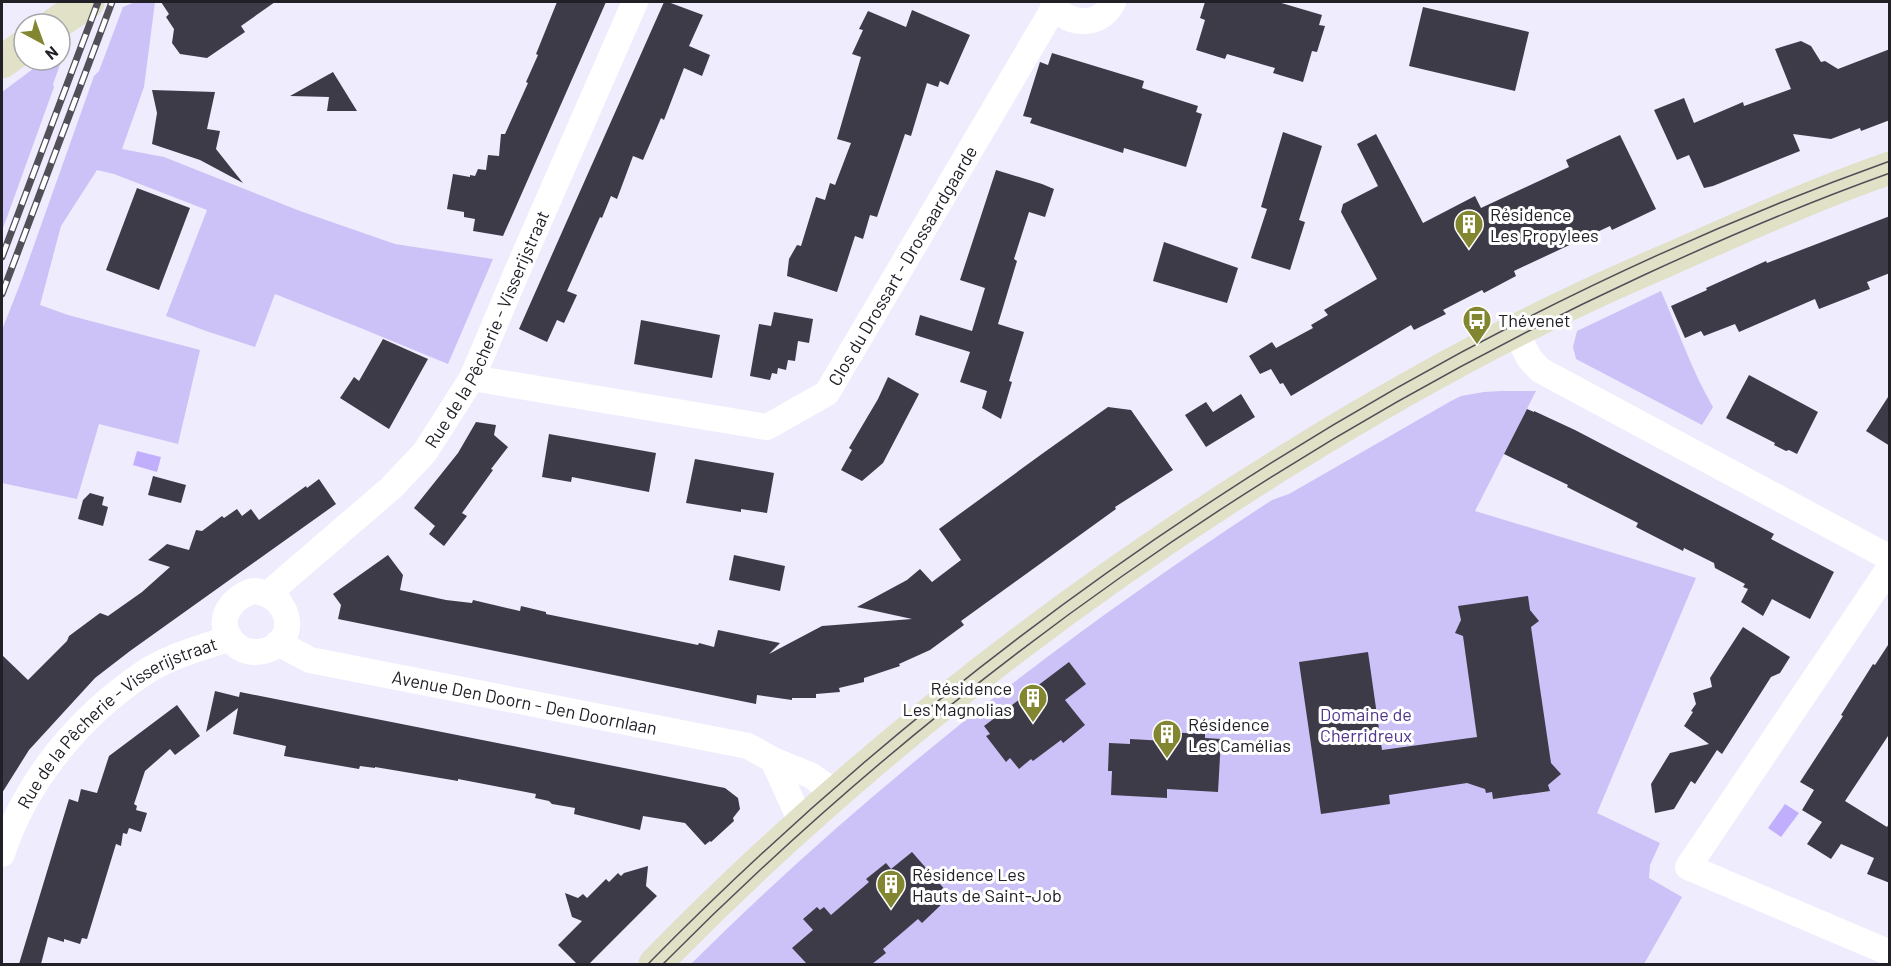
<svg xmlns="http://www.w3.org/2000/svg" width="1891" height="966" font-family="Barlow,sans-serif">
  <rect width="100%" height="100%" fill="#efecfe"/>
  <path fill="#cdc2f7" d="M135 2H155L144 87 122 149 164 157 300 211 395 244 493 259 448 364 363 329 275 294 255 347 206 331 166 316 207 210 114 174 97 170 61 226 40 305 68 315 200 350 178 444 99 424 77 499 2 483V330L22 279 94 76 99 71 123 7Z
    M68 43 53 84 54 87 2 231V92L45 60H60V49Z
    M1661 291C1678 330 1692 371 1713 407L1702 425 1576 359 1573 347 1577 331Z
    M1501 391H1536L1475 511 1696 578 1597 813 1660 843 1650 865 1649 878 1682 897 1644 964H691C868 788 1062 637 1272 500L1289 494 1451 401 1461 396 1484 392Z"/>
  <path fill="#c1affd" d="M137 451 161 457 157 472 133 465Z
    M1785 804 1799 813 1781 837 1768 828Z"/>
  <path fill="#3e3b49" d="M161 2H275L241 26 245 32 207 58 180 54 172 43 174 29 166 17 169 14Z
    M557 2H606L503 236 473 231 475 219 464 217V212L447 209 453 174 470 177V175L475 176 478 169 486 170 488 155 499 156 501 134H505L528 83 526 82 538 55 536 54Z
    M664 2H668L703 15 689 46 710 55 702 76 684 68 664 120 661 118 643 160 633 156 617 199 611 196 602 218 600 217 567 291 577 295 564 323 557 320 547 342 519 329Z
    M1205 2H1278L1322 15 1319 25 1325 26 1317 52 1312 51 1303 82 1273 73 1275 68 1227 54 1225 59 1196 50 1205 20 1200 18Z
    M1423 7 1529 32 1515 91 1409 66Z
    M912 10 970 35 948 85 940 81 938 87 927 83 911 136 905 134 877 217 870 215 863 239 855 236 837 292 787 276 789 259 797 245 801 246 816 197 825 200 830 183 835 185 851 143 837 139 861 57 852 54 863 30 859 29 868 11 906 27Z
    M1801 41 1811 46 1821 62 1825 61 1838 69 1890 49V120L1861 131 1860 128 1831 139 1793 134 1800 151 1713 186 1704 188 1689 155 1677 160 1654 110 1684 98 1694 123 1743 102 1744 106 1791 89 1775 49Z
    M1052 53 1144 81 1142 88 1198 106 1196 112 1202 114 1186 167 1124 148 1123 153 1030 123 1032 118 1023 116 1040 62 1048 65Z
    M333 72 357 111H327L329 97 290 96Z
    M152 90 215 92 207 129 220 131 216 149 243 183 200 160 152 144 157 113Z
    M1283 132 1322 146 1299 220 1305 222 1290 270 1251 258 1267 209 1261 207Z
    M1376 134 1423 223 1475 196 1481 208 1569 167 1566 160 1620 135 1656 209 1612 230 1610 226 1514 271 1516 276 1484 293 1482 290 1443 310 1446 314 1414 330 1411 325 1291 396 1283 383 1280 384 1271 369 1260 374 1249 356 1272 342 1276 348 1313 328 1311 325 1328 315 1324 310 1377 279 1341 212 1343 204 1378 186 1357 144Z
    M996 170 1042 184 1054 189 1045 217 1029 212 1014 259 1017 261 998 324 1024 332 1009 381 1012 382 1001 419 982 408 987 391 960 382 970 352 915 335 920 315 972 331 985 288 960 280Z
    M137 188 190 208 159 290 106 270Z
    M1890 216V273L1867 282 1870 289 1819 309 1815 299 1739 332 1735 324 1704 336 1701 331 1685 338 1671 306 1707 290 1706 288 1766 261 1767 263Z
    M1164 242 1238 268 1227 303 1153 281Z
    M774 312 813 319 809 343 798 341 795 361 788 360 786 370 778 368 777 374 772 373 770 380 750 376 759 324 771 326Z
    M641 320 720 335 712 378 634 364Z
    M383 339 428 359 389 429 340 398 354 377 359 381Z
    M1749 375 1818 412 1797 454 1789 450 1786 451 1774 445 1775 443 1726 418Z
    M888 377 919 394 883 463 862 481 841 470 852 450 849 448 878 399Z
    M1241 394 1255 417 1206 447 1185 415 1206 402 1213 412Z
    M1890 394V446L1866 431Z
    M1108 407 1131 410 1173 470 1115 507 1116 509 961 621 964 625 930 650 899 664 900 666 864 678V682L839 688 840 692 816 694V698H792V700L757 695 756 704 338 619 341 605 333 594 388 555 403 575 400 590 446 600 472 603 473 600 520 611 521 606 546 612V614L698 645 699 643 714 647 718 630 780 643 769 654 822 626 912 619 857 607 907 580 920 569 932 582 961 560 939 529 1046 451Z
    M1527 409 1534 412V411L1575 430 1774 534 1771 539 1834 572 1810 619 1772 599 1763 616 1741 602 1748 589 1743 587 1745 584 1715 568 1714 563 1684 548 1683 551 1636 527 1638 523 1567 487 1568 485 1504 454Z
    M476 422 496 425 494 435 508 447 491 469 493 470 462 513 467 516 444 546 429 534 435 526 414 508 458 453Z
    M549 434 656 453 649 492 572 477 571 482 542 477Z
    M695 459 774 473 767 513 741 509V512L686 503Z
    M153 476 186 485 181 503 148 495Z
    M319 479 336 504 130 651 95 678 29 750 2 793V655L28 680 67 641 69 636 100 613 108 616 142 592 170 567 148 560 167 544 189 550 196 530 202 531 222 516 224 518 237 509 242 516 251 509 259 520 306 486 307 488Z
    M90 493 104 497 102 505 108 507 103 526 78 519 83 500Z
    M734 555 785 566 780 591 729 580Z
    M1528 596 1530 610 1539 621 1531 627 1551 763 1561 774 1548 785 1550 791 1493 799 1492 792 1486 793 1485 789 1467 783 1389 795 1390 804 1321 814 1299 662 1368 652 1382 750 1477 737 1463 636 1455 633 1461 620 1458 606Z
    M1743 627 1790 657 1780 673 1771 677 1722 754 1717 750 1695 784 1691 781 1674 809 1655 813 1651 784 1670 753 1709 744 1684 726 1693 712 1691 711 1696 704 1693 693 1712 687 1710 678Z
    M1890 642V733L1845 801 1887 827 1890 822V883L1867 874 1874 858 1841 844 1831 859 1807 844 1822 822 1802 810 1814 790 1800 782 1843 716 1841 715 1873 664 1875 665Z
    M1069 662 1086 684 1065 700 1085 725 1063 743 1061 740 1033 761 1031 759 1019 769 1010 758 1006 762 986 736 990 734 984 726Z
    M215 691 239 697 240 692 725 788 738 798 740 809 733 818 734 821 711 842 710 841 705 845 685 823 643 816 640 830 574 814 575 808 552 804 549 801 535 798 536 794 458 779V781L375 767V768L360 766 359 769 284 756 286 746 233 734 238 708 206 732Z
    M177 705 200 736 175 755 170 749 145 771 134 804 137 806 136 810 147 813 141 832 129 828 127 834 123 833 121 846 116 844 87 939 82 938 80 944 64 939V942L48 937 41 964H19L69 799 78 802 81 789 97 793 109 756Z
    M1166 732 1205 734V738L1221 739 1218 792 1167 789V798L1111 795 1112 771H1108L1109 743 1130 744V739L1166 741Z
    M912 852 947 892 939 899 943 903 922 923 918 919 883 949 886 953 872 964H807L792 948 813 930 803 919 817 907 820 910 824 907 831 915 869 882 866 879 886 863 891 869Z
    M648 866 646 886 657 896 589 964H577L558 945 582 921 572 917 565 893 578 898 583 894 587 898 606 879 609 882 618 873 621 876 624 873Z"/>
  <g fill="none" stroke-linecap="round" stroke-linejoin="round">
    <g stroke="#fff" stroke-width="26">
      <path d="M1053 2C1060 22 1090 27 1105 13 1109 10 1111 6 1113 2"/>
      <path d="M1516 332 1529 358 1540 370 1890 558"/>
      <path id="s1" d="M472 378 767 427 827 393 1055 6"/>
      <path d="M1890 567 1688 867 1890 953"/>
      <path d="M253 591C273 592 292 610 286 632 279 653 249 658 235 644 213 624 229 598 253 591Z"/>
      <path id="s2" d="M279 602 269 593 391 488 425 452 472 378 522 260 635 2"/>
      <path id="s3" d="M278 643 310 660 748 746 773 760 810 775 836 793"/>
      <path d="M773 760 802 824"/>
      <path id="s4" d="M2 854C26 780 80 716 144 673 169 656 202 648 230 638"/>
    </g>
    <path stroke="#e0e1c7" stroke-width="33" d="M55 24 88 2
      M2 62 24 46
      M655 964C846 769 1062 599 1294 456 1412 383 1535 316 1663 262 1738 229 1812 195 1890 168"/>
    <path stroke="#524f59" stroke-width="1.5" d="M648 964C996 611 1422 329 1890 161
      M663 964C946 679 1278 444 1644 275 1724 238 1806 203 1890 173"/>
    <g stroke="#524f59" stroke-width="7">
      <path id="rail" d="M2 257 98 2
        M2 294 112 2"/>
    </g>
    <use href="#rail" stroke="#fff" stroke-width="4.5" stroke-dasharray="14" stroke-linecap="butt"/>
  </g>
  <defs>
    <g id="building-pin" transform="scale(1.5)"><path d="M0 17L-7.5 6A9.5 9.5 0 1 1 7.5 6Z" fill="#838630" stroke="#fff"/><path d="M-4-6H4V6H1V3H-1V6H-4ZM-2.5-4.3h1.7v1.8h-1.7ZM.8-4.3h1.7v1.8H.8ZM-2.5-1h1.7V.8h-1.7ZM.8-1h1.7V.8H.8Z" fill="#fff"/></g>
    <g id="bus-pin" transform="scale(1.5)"><path d="M0 17L-7.5 6A9.5 9.5 0 1 1 7.5 6Z" fill="#838630" stroke="#fff"/><path d="M-5-6H5V4H4V6H2V4H-2V6H-4V4H-5ZM-3.5-4V0h7V-4ZM-3.5 1.2v1.5H-2V1.2ZM2 1.2v1.5H3.5V1.2Z" fill="#fff"/></g>
  </defs>
  <g fill-rule="evenodd">
    <use href="#building-pin" x="1469" y="224"/>
    <use href="#bus-pin" x="1477" y="320"/>
    <use href="#building-pin" x="1033" y="698"/>
    <use href="#building-pin" x="1167" y="734"/>
    <use href="#building-pin" x="891" y="884"/>
  </g>
  <g text-anchor="middle" dominant-baseline="central" stroke-width="6" stroke-linejoin="round" paint-order="stroke">
    <g font-size="18" fill="#222027" stroke="#fff" text-anchor="start">
      <text x="1490" y="214">Résidence<tspan x="1490" dy="21">Les Propylees</tspan></text>
      <text x="1498" y="320">Thévenet</text>
      <text x="1012" y="688" text-anchor="end">Résidence<tspan x="1012" dy="21">Les Magnolias</tspan></text>
      <text x="1188" y="724">Résidence<tspan x="1188" dy="21">Les Camélias</tspan></text>
      <text x="912" y="874">Résidence Les<tspan x="912" dy="21">Hauts de Saint-Job</tspan></text>
    </g>
    <g font-size="18" fill="#222027" stroke="#fff">
      <text stroke="none"><textPath href="#s1" startOffset="516">Clos du Drossart - Drossaardgaarde</textPath></text>
      <text stroke="none"><textPath href="#s2" startOffset="362">Rue de la Pêcherie - Visserijstraat</textPath></text>
      <text stroke="none"><textPath href="#s3" startOffset="255">Avenue Den Doorn - Den Doornlaan</textPath></text>
      <text stroke="none"><textPath href="#s4" startOffset="182">Rue de la Pêcherie - Visserijstraat</textPath></text>
    </g>
    <g font-size="18" fill="#51348c" stroke="#fff">
      <text x="1366" y="714">Domaine de<tspan x="1366" dy="21">Cherridreux</tspan></text>
    </g>
  </g>
  <rect width="1891" height="966" fill="none" stroke="#222027" stroke-width="6"/>
  <g transform="translate(42 42) rotate(139)"><circle r="28" fill="#ffffff" stroke="#a7a6a9" stroke-width="1.5"/>
  <path d="M0-4.5L10 22L0 15L-10 22Z" fill="#838630"/>
  <text y="-9" font-size="16" font-weight="bold" text-anchor="middle" fill="#222027">N</text>
  </g>
</svg>
